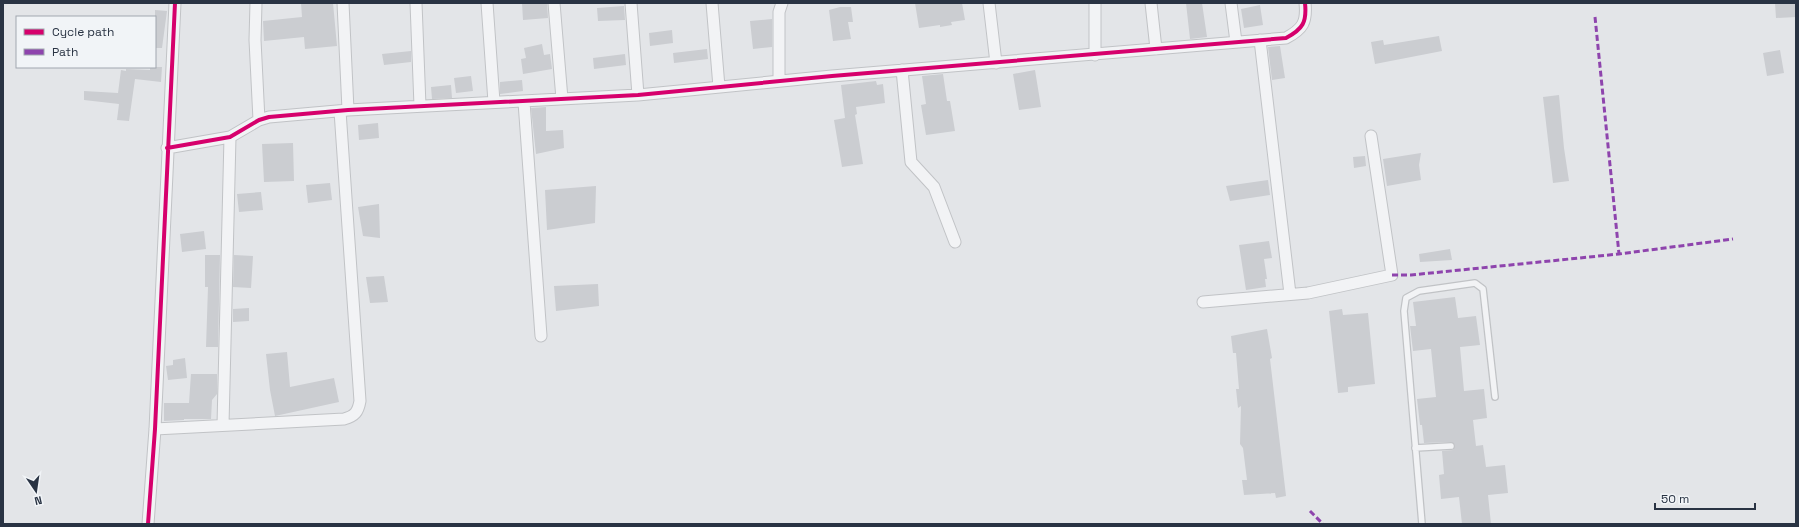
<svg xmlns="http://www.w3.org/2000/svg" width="1799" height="527" font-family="'Space Grotesk',sans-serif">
  <rect width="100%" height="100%" fill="#e3e5e8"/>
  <path fill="#cbcdd1" d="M301 3H333L337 46 305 49 304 37 264 41 263 21 302 17Z
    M522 3H547L548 18 523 20Z
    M915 3H962L965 20 951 22 952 25 940 27V25L919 28Z
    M1186 3H1202L1207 37 1190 39Z
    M1775 3H1796V17L1776 18Z
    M1260 5 1263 25 1244 28 1241 9Z
    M624 6 625 20 598 21 597 8Z
    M840 7H851L853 22H848L851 39 833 41 829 10Z
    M155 10 167 11 162 48H155Z
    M772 19V47L753 49 750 21Z
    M672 30 673 43 650 46 649 33Z
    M1439 36 1442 51 1375 64 1371 42 1383 40 1384 45Z
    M542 44 544 55 550 54 552 69 523 74 521 59 526 58 524 48Z
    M1280 46 1285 78 1272 80 1268 47Z
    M707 49 708 59 674 63 673 53Z
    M1780 50 1784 73 1767 76 1763 53Z
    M411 51V62L384 65 382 54Z
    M625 54 626 65 594 69 593 58Z
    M150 67H162L161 82 135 79 129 121 117 120 119 104 84 100V91L118 93 121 70 126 71V69L150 70Z
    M1035 70 1041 107 1019 110 1013 74Z
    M943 74 947 101H950L955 131 926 135 921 105 926 104 922 76Z
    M471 76 473 91 456 93 454 78Z
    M522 80 523 91 500 94V82Z
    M876 81 877 85 883 84 885 103 856 107 857 114 855 115 863 164 842 167 834 120 845 118 841 85Z
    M451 85 452 98 432 99 431 87Z
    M1559 95 1564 148 1569 181 1553 183 1543 97Z
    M546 107V131L563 130 564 148 536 154 531 108Z
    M378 123 379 138 359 140 358 125Z
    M293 143 294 181 264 182 262 144Z
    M1421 153 1419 165 1421 180 1387 186 1383 159Z
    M1365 156 1366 166 1354 168 1353 157Z
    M1268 180 1270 195 1230 201 1226 186Z
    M330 183 332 200 308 203 306 185Z
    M596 186 595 223 547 230 545 190Z
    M261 192 263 210 239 212 237 194Z
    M379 204 380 238 363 236 358 207Z
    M204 231 206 249 182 252 180 234Z
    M1269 241 1272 258 1264 259 1267 279H1265L1266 287 1246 290 1239 245Z
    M1450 249 1452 260 1420 262 1419 254Z
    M205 255H220L218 347H206L208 287H205Z
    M234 255 253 256 251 288 233 287Z
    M384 276 388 302 370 303 366 277Z
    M598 284 599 306 556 311 554 286Z
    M1455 297 1458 318 1476 316 1480 345 1460 347 1464 391 1484 389 1487 418 1473 420 1476 446 1483 445 1486 467 1505 465 1508 493 1488 495 1491 524H1462L1459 497 1441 499 1439 475 1444 474 1442 451 1453 450 1455 445 1451 442 1424 443 1422 425H1420L1417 399 1436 397 1431 349 1413 351 1410 326H1416L1413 302Z
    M249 308V321L233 322V309Z
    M1342 309 1343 315 1368 313 1375 384 1348 387V392L1338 393 1329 311Z
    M1267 329 1272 358 1270 359 1286 496 1276 498 1275 493 1244 495 1242 480H1247L1243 448 1240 444 1241 406 1238 408 1236 389H1239L1236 353H1233L1231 336Z
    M287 352 290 387 334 378 339 402 275 416 270 390 266 354Z
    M185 358 187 378 168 380 166 366 173 365V360Z
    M191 374H217V394L212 400 211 419H184V420L164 421V403H189Z"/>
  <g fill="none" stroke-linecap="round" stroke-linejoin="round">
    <g stroke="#c1c3c6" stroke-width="8">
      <path id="lane" d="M1415 448 1451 446
        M1422 524 1404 311 1406 298 1419 291 1475 283 1483 289 1495 397"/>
    </g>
    <g stroke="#c1c3c6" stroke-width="13">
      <path id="street" d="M256 3 255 40 259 120
        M343 3 348 110
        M416 3 420 106
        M487 3 494 102
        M554 3 562 99
        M631 3 638 95
        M712 3 719 87
        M989 3 996 63
        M1095 3V55
        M1151 3 1156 49
        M1231 3 1236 42
        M1260 40 1290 294
        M902 70 911 162 934 187 955 242
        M779 81V12L782 3
        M524 102 541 336
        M167 148 230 137 259 120 269 117 348 110 638 95 832 76 1286 38C1303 29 1307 22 1305 3
        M1203 302 1308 293 1392 275 1371 136
        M223 425 230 137
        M155 429 344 419C355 416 358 412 360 401L340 111
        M148 524 155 429 175 3"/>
    </g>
    <use href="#lane" stroke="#f2f3f5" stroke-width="5.5"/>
    <use href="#street" stroke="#f2f3f5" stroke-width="11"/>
    <path stroke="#8e44ad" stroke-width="3" stroke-dasharray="6 3" stroke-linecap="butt" d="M1595 17 1619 254
      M1392 275H1411L1619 254 1733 239
      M1310 511 1323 524"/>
    <g stroke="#f1f4f7" stroke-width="6">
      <path id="cycleway" d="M167 148 230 137 259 120 269 117 348 110 638 95 832 76 1286 38C1303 29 1307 22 1305 3
        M148 524 155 429 175 3"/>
    </g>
    <use href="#cycleway" stroke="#d6006c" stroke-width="4"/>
  </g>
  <rect width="1799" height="527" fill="none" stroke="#293343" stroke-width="8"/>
  <rect x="16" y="16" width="140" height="52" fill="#f1f4f7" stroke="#a1a7af"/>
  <rect x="24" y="29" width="20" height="6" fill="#d6006c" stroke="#a1a7af"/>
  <text x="52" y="36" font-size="12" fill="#293343">Cycle path</text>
  <rect x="24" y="49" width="20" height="6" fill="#8e44ad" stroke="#a1a7af"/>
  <text x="52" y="56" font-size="12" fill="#293343">Path</text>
  <g transform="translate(36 491) rotate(167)" stroke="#f1f4f7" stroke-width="3" paint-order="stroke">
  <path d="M0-3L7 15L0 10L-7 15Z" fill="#293343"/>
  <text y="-6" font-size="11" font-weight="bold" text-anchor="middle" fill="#293343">N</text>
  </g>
  <path d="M1655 503v6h100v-6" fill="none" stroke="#293343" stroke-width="2"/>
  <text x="1661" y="503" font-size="12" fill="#293343" stroke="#f1f4f7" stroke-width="3" paint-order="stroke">50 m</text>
</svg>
